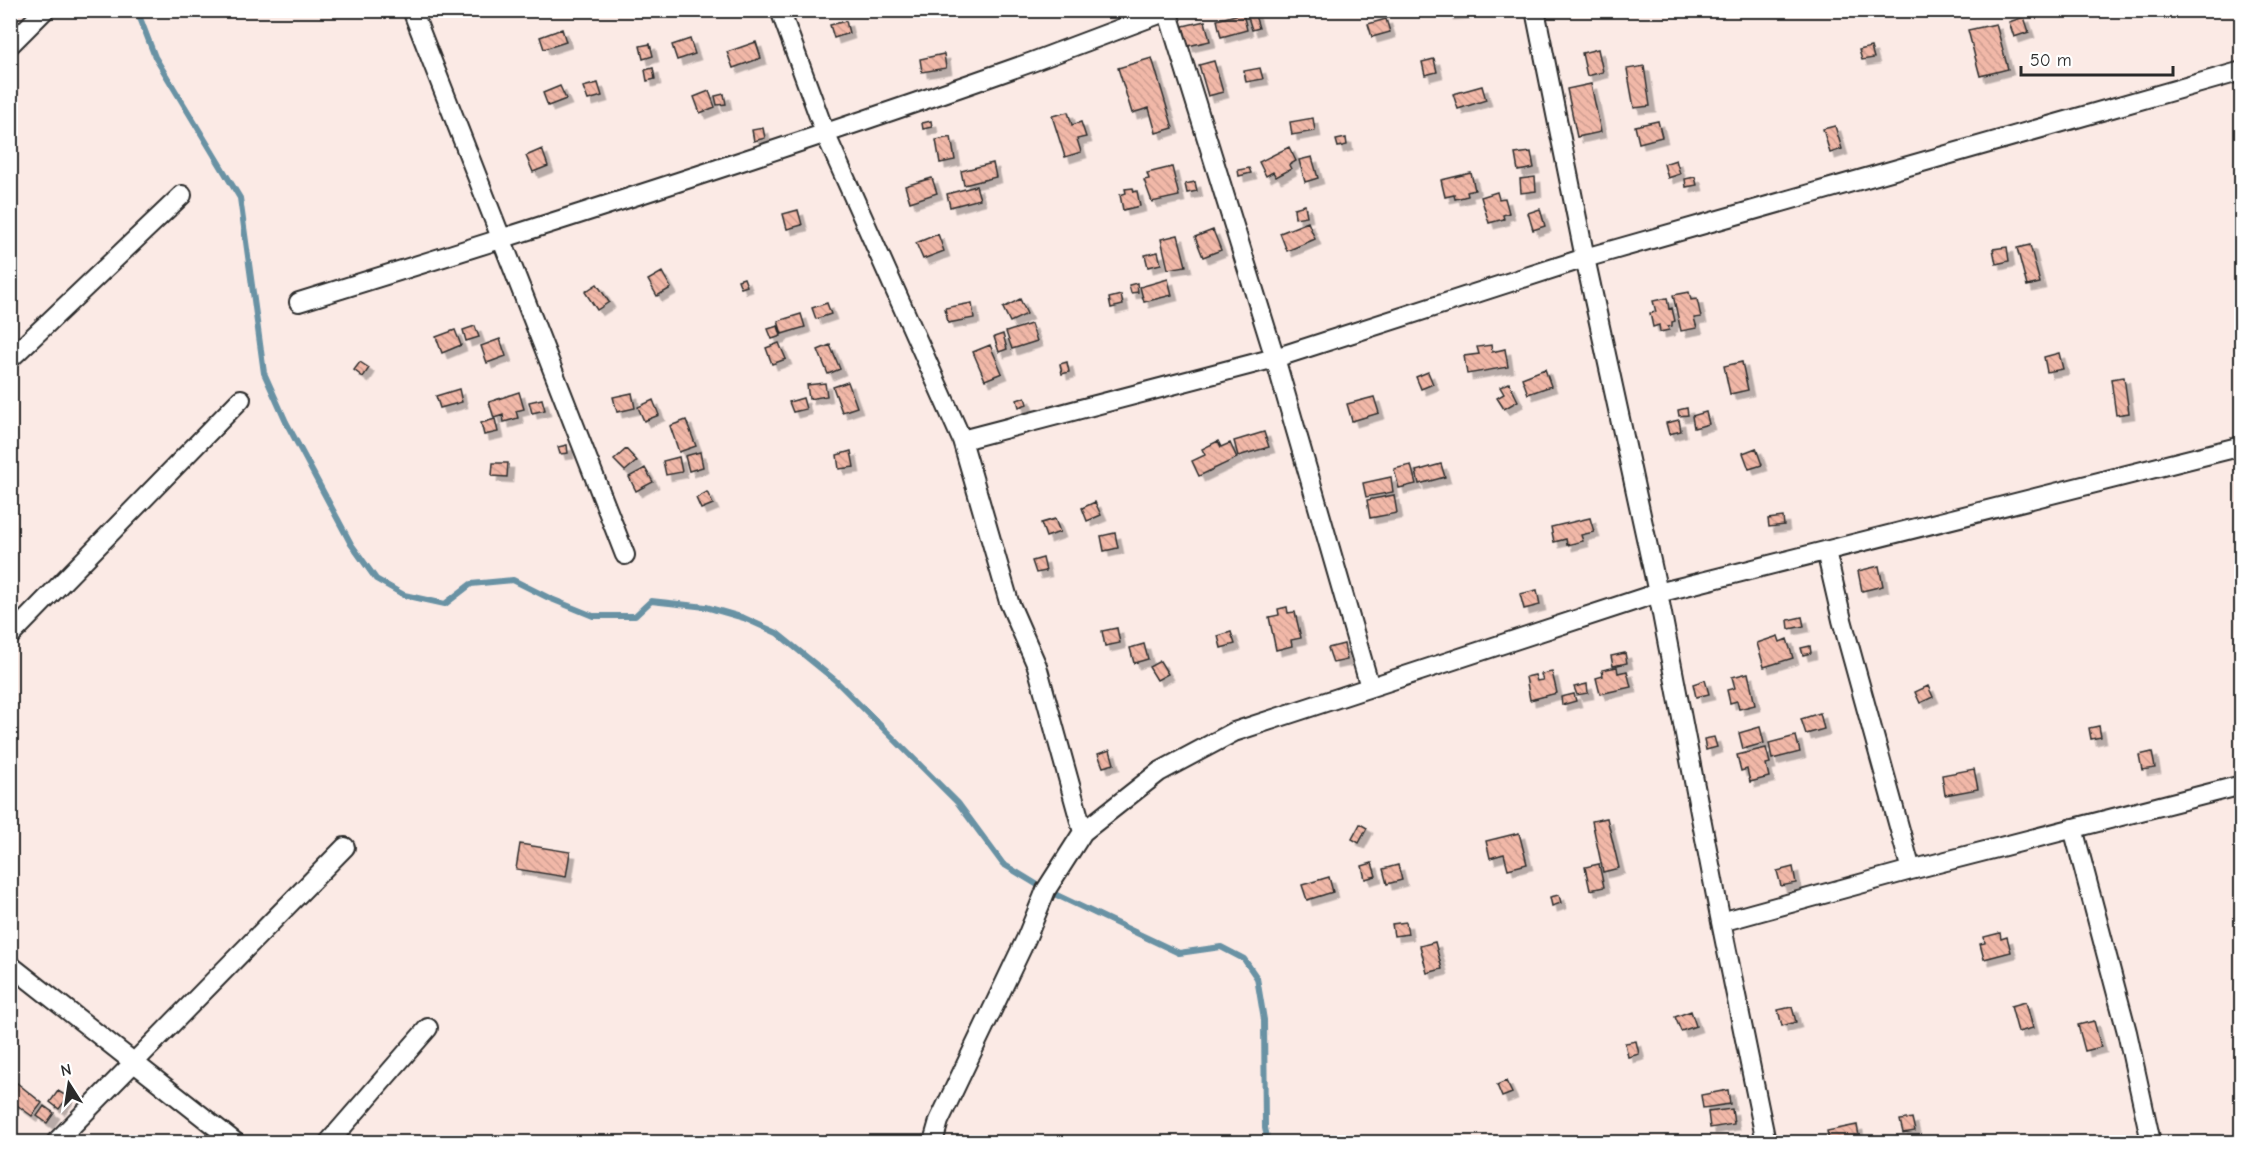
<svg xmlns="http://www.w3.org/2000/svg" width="2252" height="1153" font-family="'Comic Neue',sans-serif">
  <defs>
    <pattern id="building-back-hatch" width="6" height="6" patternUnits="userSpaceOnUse" patternTransform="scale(1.5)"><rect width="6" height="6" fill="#f1b8a8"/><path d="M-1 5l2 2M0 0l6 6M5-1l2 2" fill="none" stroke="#cf9e91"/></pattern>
    <filter id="shadow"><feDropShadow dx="5.5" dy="5.5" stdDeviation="0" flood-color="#0004"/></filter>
  </defs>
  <rect width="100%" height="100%" fill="#fbeae5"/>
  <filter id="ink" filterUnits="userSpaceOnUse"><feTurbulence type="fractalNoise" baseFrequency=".0167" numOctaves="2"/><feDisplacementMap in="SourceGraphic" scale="12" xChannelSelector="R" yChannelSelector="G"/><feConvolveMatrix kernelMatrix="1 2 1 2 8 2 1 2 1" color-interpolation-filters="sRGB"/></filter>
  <g filter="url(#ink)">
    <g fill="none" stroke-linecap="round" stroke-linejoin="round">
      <path stroke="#6992a4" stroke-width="6" d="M137 10 155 57 240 198 264 373 286 422 351 544 376 579 404 595 445 604 471 584 513 580 549 598 593 616H635L651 601 706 607 744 618 777 633 835 680 958 803 1003 864 1046 890 1179 953 1221 947 1244 959 1257 978 1264 1020 1265 1128 1268 1142"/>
    </g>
    <path fill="url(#building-back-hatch)" stroke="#2b2b2b" stroke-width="1.5" filter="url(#shadow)" d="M1448 10H1465V13L1448 14Z
      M1254 12 1259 28 1252 30 1247 14Z
      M1243 13 1247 30 1221 37 1217 20Z
      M2024 17 2029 32 2014 37 2009 22Z
      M1386 19 1390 32 1372 37 1368 24Z
      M846 21 849 33 834 38 830 25Z
      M1205 21 1210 41 1188 46 1183 26Z
      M1996 24 2008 69 1980 76 1968 30Z
      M562 29 566 42 544 49 540 37Z
      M690 39 695 54 677 60 672 45Z
      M756 42 761 58 733 68 727 52Z
      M650 44 653 56 643 59 640 46Z
      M1871 47 1874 58 1862 60 1859 50Z
      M1598 49 1603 72 1587 76 1582 53Z
      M944 54 946 68 922 72 920 59Z
      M1152 58 1173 128 1156 133 1149 108 1132 113 1118 68Z
      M1434 59 1437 72 1425 75 1422 62Z
      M1214 61 1223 92 1208 96 1199 65Z
      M1644 66 1650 106 1634 108 1627 69Z
      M653 68 655 79 647 81 645 70Z
      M1260 68 1263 79 1246 82 1244 71Z
      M598 83 602 96 588 100 583 87Z
      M1591 84 1601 132 1577 137 1567 89Z
      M560 86 566 99 548 106 543 93Z
      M1482 86 1486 100 1458 109 1453 94Z
      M709 91 715 107 700 113 694 97Z
      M724 94 726 104 717 105 715 96Z
      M1068 112 1072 125 1081 122 1086 137 1077 139 1081 152 1065 157 1052 116Z
      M1313 118 1315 131 1292 135 1290 122Z
      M931 121 932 127 923 129 922 123Z
      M1658 121 1662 137 1639 143 1635 126Z
      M1835 126 1842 149 1830 153 1823 129Z
      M763 128 765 138 754 141 752 130Z
      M951 137 955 160 940 163 936 140Z
      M1346 138 1347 145 1338 147 1336 140Z
      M1289 147 1296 161 1289 165 1291 169 1276 177 1273 172 1266 176 1259 162Z
      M542 149 548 166 533 172 526 156Z
      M1531 152 1534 168 1518 171 1515 154Z
      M1312 157 1318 178 1305 182 1299 160Z
      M1676 160 1680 174 1668 178 1664 164Z
      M993 163 996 177 964 185 961 171Z
      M1172 167 1179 196 1152 202 1144 180 1149 179 1147 173Z
      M1249 168 1251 173 1239 176 1238 170Z
      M1471 173 1475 190 1467 192 1468 196 1455 199 1454 195 1445 197 1441 180Z
      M1535 177 1536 191 1521 193 1520 179Z
      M1695 177 1697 185 1686 187 1685 179Z
      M932 178 937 193 910 202 905 186Z
      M1195 182 1197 191 1187 193 1185 184Z
      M976 186 980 199 950 207 947 194Z
      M1133 188 1134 192 1137 191 1140 206 1123 210 1120 195 1126 193 1125 189Z
      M1497 192 1499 199 1505 198 1509 213 1503 215 1504 219 1489 223 1481 197Z
      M1305 205 1307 216 1295 218 1294 208Z
      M1540 209 1545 226 1533 230 1528 213Z
      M798 210 802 225 787 229 783 214Z
      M1308 222 1315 239 1287 251 1280 233Z
      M1213 230 1221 250 1203 257 1195 237Z
      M938 234 944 251 923 259 916 243Z
      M1178 235 1186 266 1168 269 1161 239Z
      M2030 245 2040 283 2027 286 2017 248Z
      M2007 247 2009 261 1996 264 1993 249Z
      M1158 252 1161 264 1148 267 1145 255Z
      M662 272 671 288 657 296 648 280Z
      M744 278 747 286 741 288 738 280Z
      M1168 279 1172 295 1144 302 1140 287Z
      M1137 283 1138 292 1131 293 1129 285Z
      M597 284 609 302 597 310 585 292Z
      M1689 292 1691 300 1697 299 1701 317 1694 318 1697 328 1681 331 1673 295Z
      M1121 295 1123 305 1111 308 1109 298Z
      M1667 298 1669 309 1672 308 1675 321 1672 322V326L1668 327 1669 330 1660 332 1659 325 1653 327 1650 313 1656 312 1653 301Z
      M1020 299 1027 314 1010 322 1003 308Z
      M827 303 831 314 816 319 812 308Z
      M972 303 974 318 948 323 945 308Z
      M801 314 805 327 782 334 778 321Z
      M1031 324 1037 341 1012 349 1006 332Z
      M475 326 479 337 466 341 463 330Z
      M778 326 781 336 772 339 768 329Z
      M455 330 461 345 442 353 436 337Z
      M1003 334 1007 349 999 352 994 337Z
      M500 339 506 356 487 363 481 346Z
      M779 343 786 359 772 364 766 348Z
      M830 345 840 369 828 374 818 350Z
      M990 345 1002 373 985 380 973 352Z
      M1491 345 1492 352 1505 349 1508 367 1467 374 1464 356 1479 354 1477 347Z
      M2059 353 2063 369 2047 372 2044 357Z
      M360 362 369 368 363 377 354 370Z
      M1067 362 1069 372 1062 374 1060 364Z
      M1742 362 1748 390 1730 394 1724 366Z
      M1545 369 1551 386 1528 394 1522 378Z
      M1428 372 1433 384 1421 389 1416 377Z
      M2124 377 2129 413 2116 415 2111 379Z
      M848 382 857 407 842 412 833 387Z
      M825 383 827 396 809 399 807 385Z
      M1509 383 1518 401 1504 409 1497 398 1504 394 1500 387Z
      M459 389 462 402 440 408 436 396Z
      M519 392 524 409 516 411 518 418 504 422 503 415 494 418 489 402Z
      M632 393 635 408 617 412 613 397Z
      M1025 397 1027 404 1019 407 1017 400Z
      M1374 397 1379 413 1352 421 1347 404Z
      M803 398 806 409 793 412 789 402Z
      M542 399 545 410 532 413 529 402Z
      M653 400 659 415 644 421 638 407Z
      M1687 408 1688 415 1679 416 1678 410Z
      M1706 412 1709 424 1694 428 1692 416Z
      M495 419 498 432 484 435 481 423Z
      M686 420 696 446 679 452 670 426Z
      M1679 420 1681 431 1669 434 1666 423Z
      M1264 432 1269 447 1238 456 1234 441Z
      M1218 441 1221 447 1230 443 1237 458 1199 476 1192 461 1205 455 1202 449Z
      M567 445 568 453 560 454 558 447Z
      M1756 448 1762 465 1749 469 1743 453Z
      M626 449 637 461 625 471 614 460Z
      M851 451 854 467 839 469 837 455Z
      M700 452 703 467 689 471 685 456Z
      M679 457 682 472 666 475 663 461Z
      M493 463H508L507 477 492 476Z
      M1441 464 1445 477 1419 484 1416 471Z
      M1411 465 1416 484 1399 488 1394 469Z
      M645 468 653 482 636 491 629 477Z
      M1391 477 1393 492 1366 497 1363 483Z
      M707 492 713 504 701 509 696 498Z
      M1394 495 1397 513 1370 518 1367 500Z
      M1095 502 1101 515 1087 521 1082 508Z
      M1783 517 1784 525 1769 527 1768 519Z
      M1590 518 1594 532 1581 535 1583 541 1567 545 1566 539 1554 542 1551 527Z
      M1055 519 1060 532 1046 537 1041 523Z
      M1115 533 1118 548 1104 551 1101 536Z
      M1043 558 1046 571 1036 573 1032 561Z
      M1879 566 1883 586 1862 591 1858 571Z
      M1537 590 1540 605 1524 609 1520 594Z
      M1287 607 1288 613 1295 612 1301 638 1291 640 1292 646 1276 650 1269 617 1279 615 1278 609Z
      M1802 617 1804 626 1789 629 1788 620Z
      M1117 628 1120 643 1105 646 1102 631Z
      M1231 632 1235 644 1221 648 1218 636Z
      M1778 636 1780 642 1787 639 1793 658 1764 667 1757 643Z
      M1144 644 1148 659 1134 663 1130 648Z
      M1344 644 1347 660 1333 663 1328 648Z
      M1810 646 1811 653 1803 655 1801 648Z
      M1625 653 1627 663 1613 666 1611 656Z
      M1160 661 1168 674 1157 680 1149 667Z
      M1617 667 1618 673 1627 671 1631 687 1600 694 1596 678 1603 676 1602 670Z
      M1552 672 1557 693 1530 700 1526 677 1535 675 1537 681 1543 680 1541 674Z
      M1748 673 1755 705 1739 709 1737 701 1730 703 1727 690 1735 688 1732 677Z
      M1705 680 1709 694 1696 697 1693 684Z
      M1587 684 1588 693 1577 695 1574 687Z
      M1928 686 1933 697 1920 703 1915 692Z
      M1574 694 1576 701 1562 705 1561 697Z
      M1820 713 1824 729 1806 734 1801 719Z
      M2099 726 2101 737 2091 739 2089 728Z
      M1760 727 1764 743 1743 749 1739 733Z
      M1796 736 1800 752 1772 759 1769 743Z
      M1714 737 1717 747 1706 750 1704 739Z
      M1766 748 1770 763 1766 764 1769 777 1750 782 1747 769 1741 771 1737 755Z
      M1110 750 1114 764 1103 767 1098 754Z
      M2152 752 2155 768 2142 770 2139 755Z
      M1974 769 1978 789 1945 795 1942 775Z
      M1607 818 1619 868 1603 872 1592 821Z
      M1360 824 1367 828 1359 843 1352 839Z
      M1519 833 1527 864 1508 869 1504 854 1490 858 1486 841Z
      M520 844 570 852 566 877 516 869Z
      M1372 863 1376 876 1365 879 1362 866Z
      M1599 864 1604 887 1590 890 1585 867Z
      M1398 865 1402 880 1387 884 1383 869Z
      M1793 867 1796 883 1781 886 1777 871Z
      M1329 877 1333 892 1307 900 1302 885Z
      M1559 895 1561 903 1552 906 1550 897Z
      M1406 922 1408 934 1394 936 1392 924Z
      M2000 933 2001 939 2007 937 2011 952 1984 959 1980 944 1985 943 1984 937Z
      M1435 942 1442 969 1427 973 1420 946Z
      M2026 1002 2033 1028 2018 1032 2011 1006Z
      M1792 1007 1796 1022 1782 1026 1778 1010Z
      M1691 1011 1696 1026 1681 1031 1675 1017Z
      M2094 1021 2101 1047 2085 1051 2078 1025Z
      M1636 1041 1639 1054 1628 1057 1625 1043Z
      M12 1079 42 1103 32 1116 10 1100Z
      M1506 1081 1512 1093 1502 1097 1497 1085Z
      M1728 1090 1730 1104 1703 1108 1701 1095Z
      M58 1091 68 1097 59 1109 50 1102Z
      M44 1106 54 1113 47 1123 37 1116Z
      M1732 1109 1734 1124 1710 1128 1708 1112Z
      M1912 1118 1915 1131 1903 1133 1900 1120Z
      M1857 1125 1860 1142H1829L1827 1131Z
      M207 1135 215 1139 214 1142H203Z"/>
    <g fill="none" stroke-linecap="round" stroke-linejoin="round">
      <g stroke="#2b2b2b" stroke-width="22">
        <path id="street" d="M412 10 625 555
          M780 10 825 133 962 440 1009 602 1037 666 1083 832
          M1167 10 1275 358 1370 687
          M1535 10 1585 258 1658 593 1721 922 1766 1142
          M10 45 45 10
          M299 302C545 226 790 148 1032 62 1078 45 1124 27 1170 10
          M10 359 182 195
          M962 440 1275 358 1585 258 2242 71
          M1826 551 1842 620 1911 870
          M10 636 241 399
          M2073 828 2127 1032 2151 1142
          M1721 922 1911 870 2242 785
          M10 965 235 1142
          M56 1142 345 847
          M329 1142 428 1028
          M933 1142 939 1121 1026 939 1046 890 1083 832 1159 772 1234 732 1658 593 2242 446"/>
      </g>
      <use href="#street" stroke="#fff" stroke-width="18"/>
    </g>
  </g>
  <rect width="2252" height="1153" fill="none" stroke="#fff" stroke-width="36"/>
  <rect x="18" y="18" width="2216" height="1117" fill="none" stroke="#2b2b2b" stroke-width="2" filter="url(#ink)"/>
  <g transform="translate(69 1084) rotate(348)" stroke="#ffffff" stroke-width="4.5" paint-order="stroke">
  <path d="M0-4.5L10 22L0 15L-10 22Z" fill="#2b2b2b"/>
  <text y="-9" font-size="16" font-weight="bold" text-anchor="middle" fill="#2b2b2b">N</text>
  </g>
  <path d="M2021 66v9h152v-9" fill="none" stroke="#2b2b2b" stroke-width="3"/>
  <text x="2030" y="66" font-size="18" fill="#2b2b2b" stroke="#ffffff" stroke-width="4.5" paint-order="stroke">50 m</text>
</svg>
